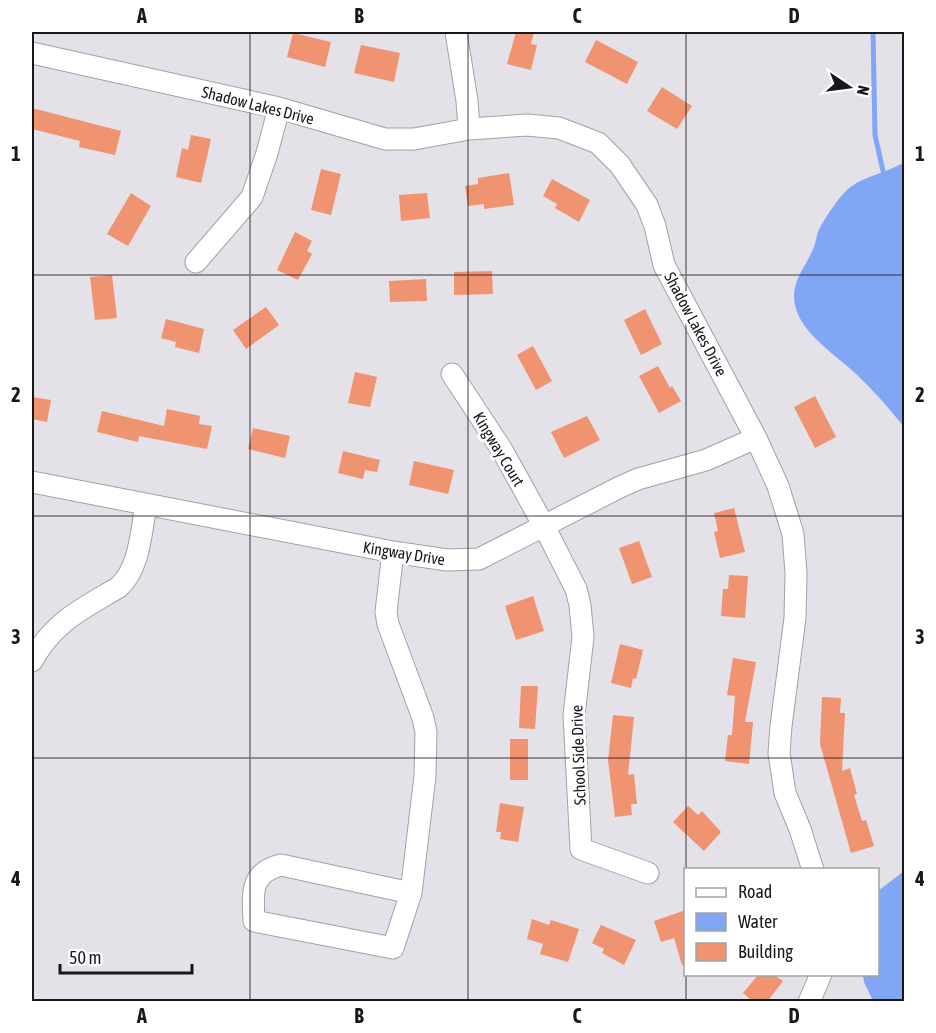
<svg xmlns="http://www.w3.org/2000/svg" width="936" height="1033" font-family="'Asap Condensed',sans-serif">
  <rect width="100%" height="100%" fill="#e4e1e9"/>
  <path fill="#80a6f5" d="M904 162V427C889 408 873 390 855 373 834 353 793 329 794 295 795 277 806 266 813 249 816 244 816 237 818 232 822 222 839 197 847 190 864 175 886 174 904 162Z
    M904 871V1001H873L864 982 863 975 878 974V891Z"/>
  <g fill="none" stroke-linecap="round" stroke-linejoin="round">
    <path stroke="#80a6f5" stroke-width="5" d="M873 32 875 135 883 171"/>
  </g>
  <path fill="#f09370" d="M516 32H534L531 44 537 45 531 70 507 64Z
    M293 33 331 42 325 67 287 57Z
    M596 40 638 62 627 84 585 62Z
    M361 45 400 53 394 82 354 73Z
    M662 87 692 106 677 129 647 111Z
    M32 108 121 131 115 155 79 147 80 141 32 129Z
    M191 135 211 139 201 183 176 177 182 148 188 150Z
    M321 169 341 174 331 215 311 210Z
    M509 173 514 205 484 209V204L468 206 465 186 478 184V178Z
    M552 179 590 200 579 222 555 208 557 204 543 196Z
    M131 193 151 206 128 246 107 234Z
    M427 193 430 218 401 221 399 195Z
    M295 232 312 241 307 251 312 254 298 280 277 270Z
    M492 271 493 294 454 295V272Z
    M112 275 117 318 95 320 90 277Z
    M426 279 427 301 390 302 389 281Z
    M266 307 279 325 246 349 233 330Z
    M645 309 662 344 641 355 624 320Z
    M166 319 204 329 199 353 175 347 176 342 161 338Z
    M533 346 552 381 536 390 517 355Z
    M658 366 670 388 672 386 681 401 659 413 639 376Z
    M355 372 377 377 370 407 348 403Z
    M815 396 836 437 815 448 794 407Z
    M32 397 51 400 47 422 32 419Z
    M167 409 200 416 199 424 212 426 207 449 139 436 138 442 97 432 102 411 164 426Z
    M587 416 600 440 564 458 551 432Z
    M253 428 290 436 285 458 248 449Z
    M343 451 380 460 377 472 365 470 363 479 338 473Z
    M414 461 454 470 448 494 409 485Z
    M734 508 745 552 720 558 714 532 718 531 714 513Z
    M639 541 652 577 632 584 619 548Z
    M729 575 748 576 745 618 721 616 723 589H728Z
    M533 596 544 631 516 640 505 606Z
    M620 644 643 650 636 679 633 678 631 688 611 683Z
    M733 658 756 662 745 722H753L749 764 725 761 728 735H732L735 696 727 695Z
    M521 686H538L535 729 519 728Z
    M822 697 841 698 840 713H845L842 771 850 768 857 794 854 795 862 821 866 820 874 846 851 853 820 744Z
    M613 715 634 717 628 775 634 774 637 804H631L632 815 615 817 608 760Z
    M510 739H528V780H510Z
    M500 803 524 807 518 842 500 839 501 832H496Z
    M688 806 698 815 702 811 721 832 704 851 673 822Z
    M686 910V964L682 965 674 938 661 942 654 921Z
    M532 919 549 925 551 920 579 929 568 962 540 954 543 944 527 939Z
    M601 925 636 940 624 965 602 953 604 949 592 943Z
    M758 975H774L783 981 767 1002H753L743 993Z"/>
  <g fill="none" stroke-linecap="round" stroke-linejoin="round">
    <g stroke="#a3a0a7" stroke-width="23">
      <path id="minor" d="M456 32 467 101 469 129
        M32 53 279 108 385 139H414L469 129 527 125 559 128 598 143 620 165 647 205 655 226 664 265 756 438 778 486 793 534 796 573 795 618 781 726 779 753 785 793 800 829 813 870
        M196 262 252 197 267 153 279 108
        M452 374 502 450 544 526 576 589 580 605 583 637 574 715 581 849 648 873
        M32 482 393 552 447 560 479 559 620 487 638 479 706 460 756 438
        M393 552 386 612 388 624 423 718 426 732 425 776 411 893 393 948 254 921C253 894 249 873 281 865L411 893
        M32 661C53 622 82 609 119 587 140 567 141 532 146 505
        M809 1002 821 974"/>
    </g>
    <use href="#minor" stroke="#fff" stroke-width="21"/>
  </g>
  <path fill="none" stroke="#18171a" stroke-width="1.5" stroke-opacity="0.55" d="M250 32V1002M468 32V1002M686 32V870M32 275H904M32 516H904M32 758H904M686 870V974M686 974V1002"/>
  <g text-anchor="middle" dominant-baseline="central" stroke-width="6" stroke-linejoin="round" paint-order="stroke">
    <g font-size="16" fill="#18171a" stroke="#fff">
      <text transform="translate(258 105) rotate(14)">Shadow Lakes Drive</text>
      <text transform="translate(696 324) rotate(62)">Shadow Lakes Drive</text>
      <text transform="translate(499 449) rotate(59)">Kingway Court</text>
      <text transform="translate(404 553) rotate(9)">Kingway Drive</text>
      <text transform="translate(578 755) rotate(-92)">School Side Drive</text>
    </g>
  </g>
  <rect width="936" height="1033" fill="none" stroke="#ffffff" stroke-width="66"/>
  <rect x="684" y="868" width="195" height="108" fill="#ffffff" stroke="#a3a2a3" stroke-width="1.5"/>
  <rect x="696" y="888" width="30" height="9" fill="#ffffff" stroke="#a3a2a3" stroke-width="1.5"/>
  <text x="738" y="898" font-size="18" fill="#18171a">Road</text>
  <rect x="696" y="913" width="30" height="18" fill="#80a6f5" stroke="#a3a2a3" stroke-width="1.5"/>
  <text x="738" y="928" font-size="18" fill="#18171a">Water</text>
  <rect x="696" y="943" width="30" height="18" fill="#f09370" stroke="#a3a2a3" stroke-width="1.5"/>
  <text x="738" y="958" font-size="18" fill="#18171a">Building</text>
  <g transform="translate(849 87) rotate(103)" stroke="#ffffff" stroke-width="4.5" paint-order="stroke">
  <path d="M0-4.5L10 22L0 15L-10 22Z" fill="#18171a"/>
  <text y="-9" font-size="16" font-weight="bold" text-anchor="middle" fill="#18171a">N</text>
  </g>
  <path d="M60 964v9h132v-9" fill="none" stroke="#18171a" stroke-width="3"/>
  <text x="69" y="964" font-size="18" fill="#18171a" stroke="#ffffff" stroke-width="4.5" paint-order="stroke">50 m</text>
  <rect x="33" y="33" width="870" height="967" fill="none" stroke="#18171a" stroke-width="2"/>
  <g font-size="20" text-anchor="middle" font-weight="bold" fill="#18171a">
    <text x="142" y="23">A</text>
    <text x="359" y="23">B</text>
    <text x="577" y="23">C</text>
    <text x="794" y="23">D</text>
    <text x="16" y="161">1</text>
    <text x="920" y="161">1</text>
    <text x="16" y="402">2</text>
    <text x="920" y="402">2</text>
    <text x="16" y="644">3</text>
    <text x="920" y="644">3</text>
    <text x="16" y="886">4</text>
    <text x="920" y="886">4</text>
    <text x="142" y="1023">A</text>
    <text x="359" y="1023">B</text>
    <text x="577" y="1023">C</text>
    <text x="794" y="1023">D</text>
  </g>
</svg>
